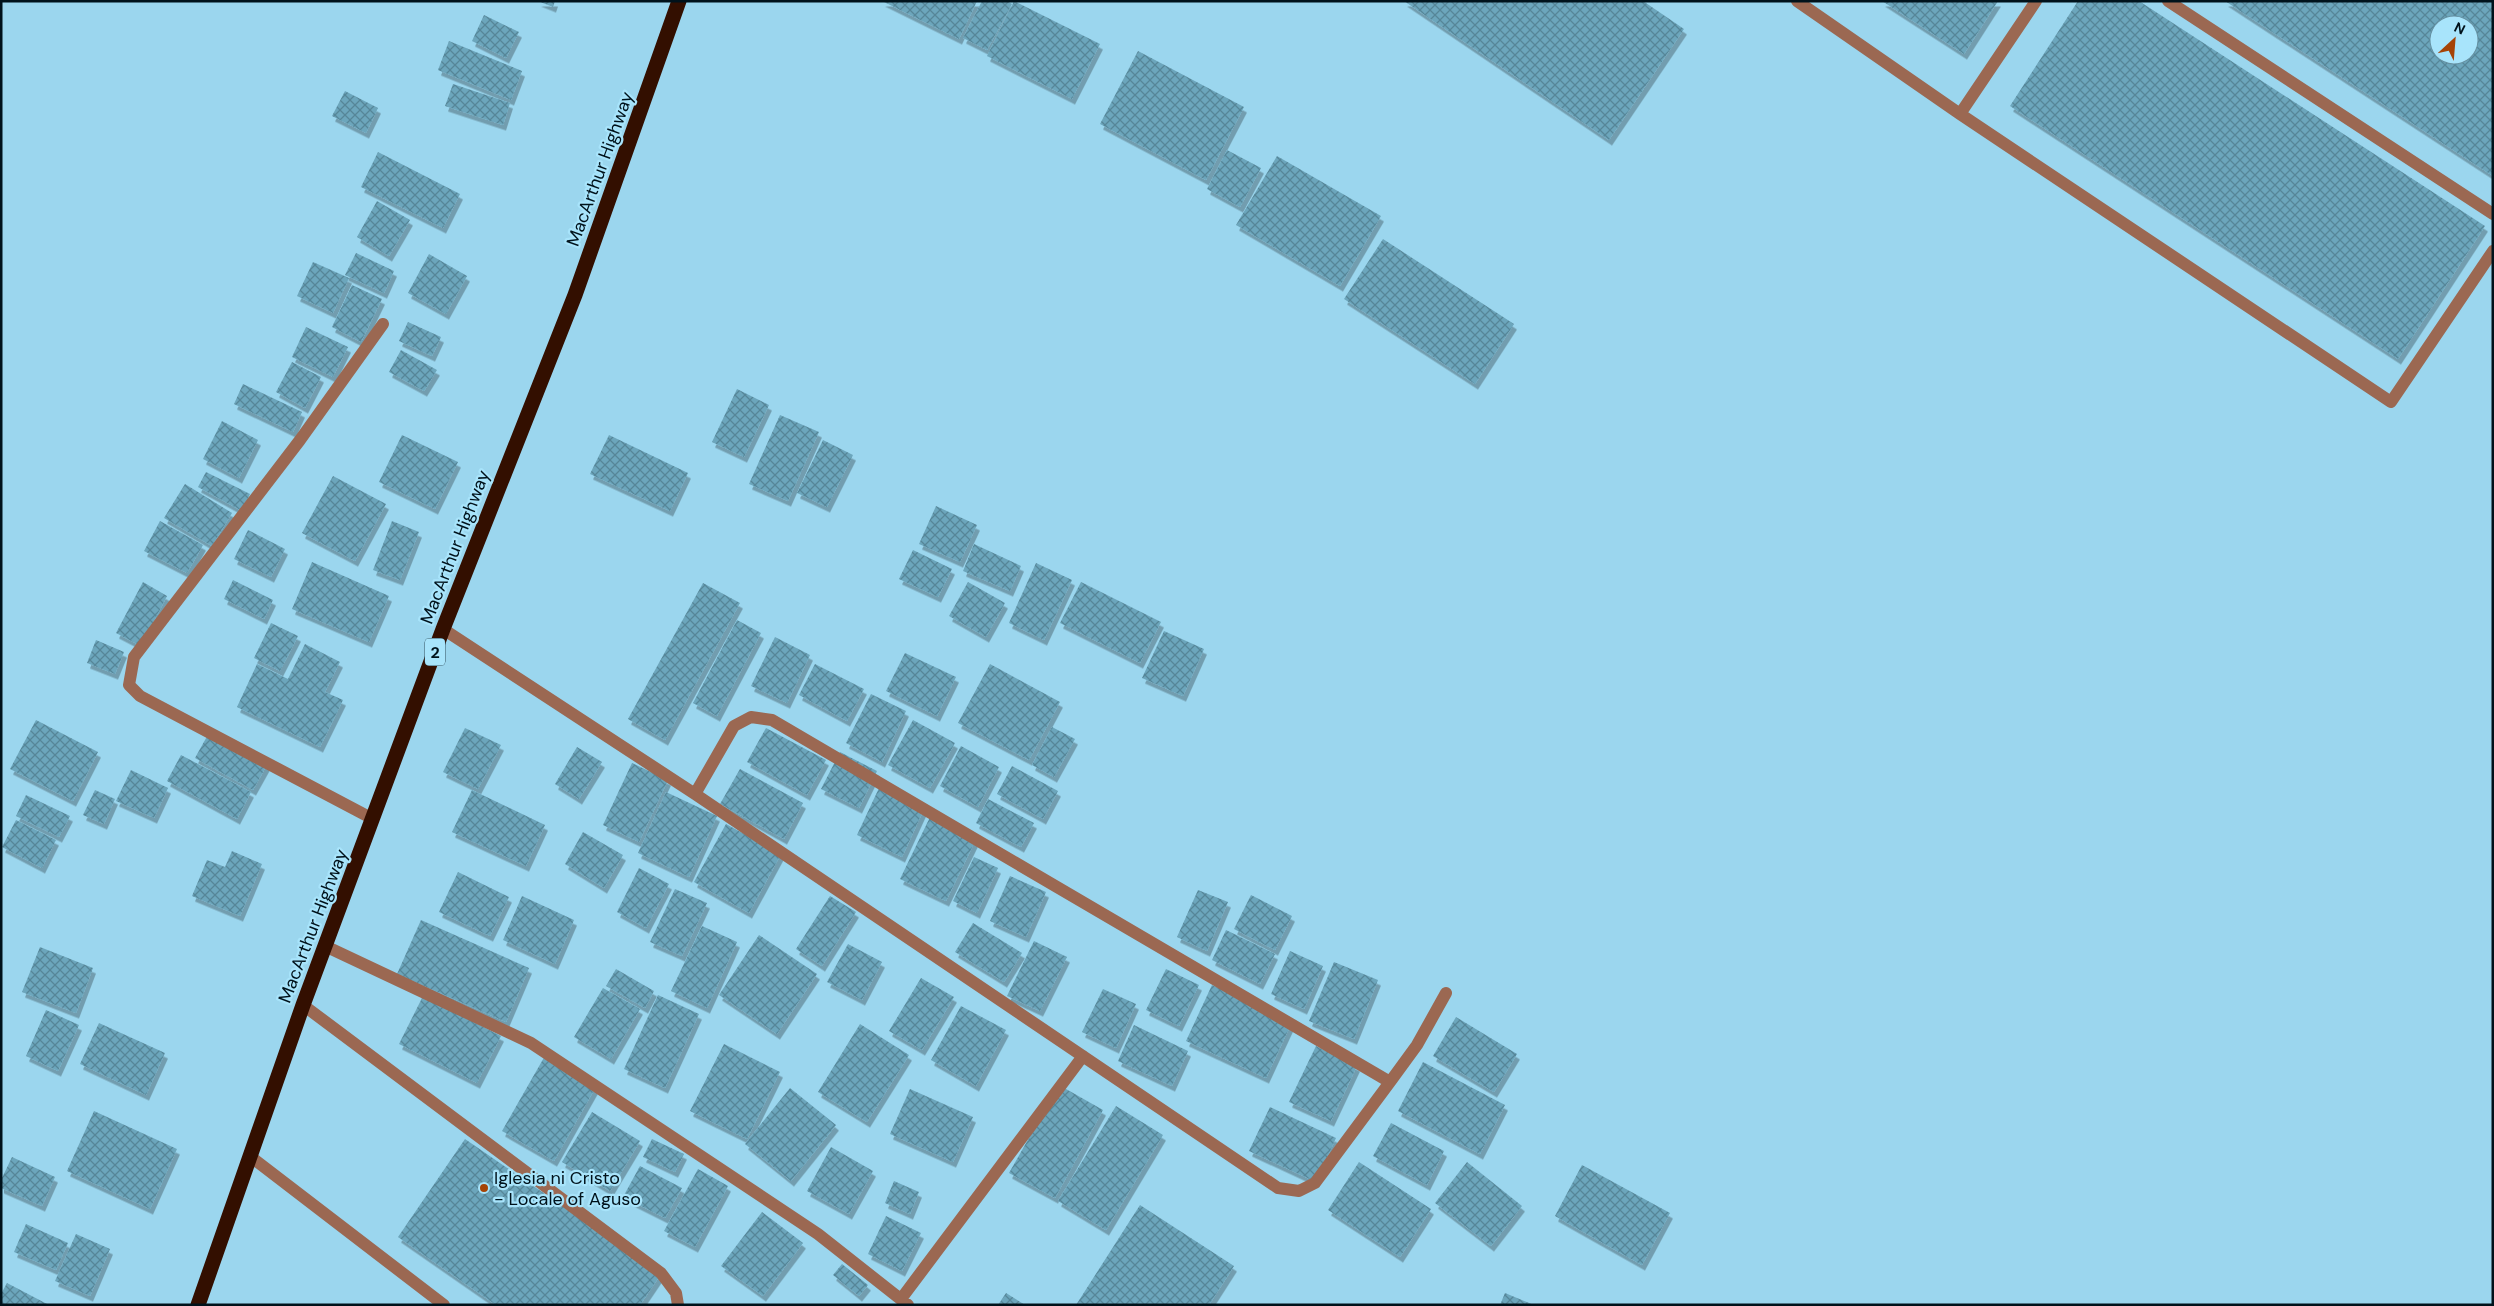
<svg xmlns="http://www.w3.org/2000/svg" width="2494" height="1306" font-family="'DM Sans',sans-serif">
  <defs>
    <pattern id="building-cross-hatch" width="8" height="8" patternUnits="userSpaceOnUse" patternTransform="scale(1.25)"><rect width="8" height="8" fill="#6ca6bc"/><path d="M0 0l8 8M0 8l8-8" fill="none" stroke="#568698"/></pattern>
    <filter id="shadow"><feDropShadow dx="3" dy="5.5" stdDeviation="0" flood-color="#0004"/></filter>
  </defs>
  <rect width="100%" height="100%" fill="#9bd6ee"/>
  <path fill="url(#building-cross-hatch)" fill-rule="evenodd" filter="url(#shadow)" d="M538 1H555L553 7Z
    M882 1H977L959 39Z
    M982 1H1007L1012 4 987 50 963 38Z
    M1014 1 1100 44 1072 99 987 56Z
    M1404 1H1643L1684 29 1609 140Z
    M1882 1H1998L1964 54Z
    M2078 1H2139L2485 226 2398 359 2010 106Z
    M2225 1H2493V176ZM2439 25H2469V55H2439Z
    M484 15 519 32 506 58 472 41Z
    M449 41 522 71 511 100 438 70Z
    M1138 51 1244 107 1206 180 1100 124Z
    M453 84 510 103 503 125 445 106Z
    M345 91 378 108 366 133 332 116Z
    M1227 150 1261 168 1240 207 1207 189Z
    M378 152 460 194 443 228 361 187Z
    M1277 156 1381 216 1340 286 1236 225Z
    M377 201 410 220 389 256 357 237Z
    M1383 239 1514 324 1475 384 1344 299Z
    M356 253 394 271 384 293 345 275Z
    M429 254 467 276 446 314 408 293Z
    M313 262 349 278 333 313 297 296Z
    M352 285 382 299 361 342 332 327Z
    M408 322 441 337 432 356 399 341Z
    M306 327 348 347 333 377 292 357Z
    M401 350 437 370 424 391 389 372Z
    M292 362 321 377 305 408 276 392Z
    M243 384 302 412 293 432 234 404Z
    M737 389 769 405 744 457 712 442Z
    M780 415 819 432 788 501 749 484Z
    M222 421 258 440 239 478 203 459Z
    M402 435 458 462 435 509 379 482Z
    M609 435 688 473 670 511 590 474Z
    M823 440 853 455 827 507 797 493Z
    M206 472 250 494 242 511 198 487Z
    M333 476 386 504 355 561 302 533Z
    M185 484 232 513 212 546 164 518Z
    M936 506 977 525 960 562 919 544Z
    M160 521 203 545 187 573 144 551Z
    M392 521 419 532 400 580 373 570Z
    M248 530 285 549 271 577 234 559Z
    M974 544 1021 566 1010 591 963 571Z
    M913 550 952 569 938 597 899 579Z
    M312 562 389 596 369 642 292 609Z
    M1036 563 1072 580 1044 640 1009 623Z
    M233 580 273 600 264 619 224 599Z
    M143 582 167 596 141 646 116 633Z
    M968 582 1005 603 986 637 949 616Z
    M1081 582 1161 622 1140 663 1060 623Z
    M703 583 740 603 665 740 628 719Z
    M737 620 761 633 717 716 693 703Z
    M271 623 298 636 280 671 254 658Z
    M1164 631 1204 649 1183 696 1142 678Z
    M775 637 810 655 787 703 751 686Z
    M96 640 124 652 115 674 87 663Z
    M305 644 340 662 325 692 343 700 320 747 237 707 257 664 288 679Z
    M905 653 956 677 937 716 886 691Z
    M815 664 864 689 847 721 799 695Z
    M990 664 1060 702 1029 760 958 723Z
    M871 694 906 711 882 762 846 743Z
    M36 720 98 752 73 801 10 769Z
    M913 720 955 743 930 788 888 765Z
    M1052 727 1075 739 1054 777 1032 765Z
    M465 728 501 745 478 789 443 772Z
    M766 728 826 760 807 795 747 762Z
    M210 731 268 763 253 790 195 758Z
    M961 746 999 767 978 807 940 786Z
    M577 747 602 762 579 799 555 784Z
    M840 752 877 771 859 808 821 789Z
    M181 755 251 792 237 819 167 781Z
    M632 763 668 780 639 842 603 825Z
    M1012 766 1058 791 1043 819 997 794Z
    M740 769 803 803 784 839 720 804Z
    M131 770 168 788 154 818 116 801Z
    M879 788 924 809 902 857 857 835Z
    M95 790 115 799 104 824 83 815Z
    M472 790 545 825 526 866 452 832Z
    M666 792 717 816 689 877 638 853Z
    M26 795 70 816 59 837 16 816Z
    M988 799 1034 823 1021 847 976 823Z
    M932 813 978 835 946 901 900 879Z
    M16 820 56 840 42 868 2 847Z
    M726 824 781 854 749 913 694 882Z
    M583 832 623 855 604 888 565 864Z
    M232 851 262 864 240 916 192 896 207 860 225 867Z
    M974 857 998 868 977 913 953 901Z
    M639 868 669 884 646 928 617 912Z
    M458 872 509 897 490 936 439 912Z
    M1010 876 1046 892 1026 937 990 921Z
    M675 889 707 903 682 956 650 942Z
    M1198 890 1228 902 1207 951 1177 937Z
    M1251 895 1292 916 1275 950 1234 929Z
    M522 896 574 920 555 964 503 940Z
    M830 896 856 912 822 966 796 949Z
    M421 920 529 968 506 1022 397 974Z
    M973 923 1022 953 1004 982 955 952Z
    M702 926 737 942 707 1008 671 991Z
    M1226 930 1275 954 1260 984 1212 960Z
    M759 935 817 974 777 1034 719 995Z
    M1034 941 1067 957 1040 1011 1007 996Z
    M848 944 882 962 862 1000 827 982Z
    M40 947 93 968 76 1013 22 992Z
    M1290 951 1323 966 1304 1009 1271 994Z
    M1334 962 1378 980 1354 1039 1309 1021Z
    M616 969 654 991 645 1008 606 986Z
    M1166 969 1199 985 1179 1026 1146 1010Z
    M921 978 954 997 922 1050 889 1031Z
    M1212 985 1292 1022 1266 1078 1186 1041Z
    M603 988 640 1009 611 1059 574 1037Z
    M1103 989 1136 1004 1116 1048 1082 1032Z
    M658 995 699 1014 665 1088 624 1069Z
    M423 996 501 1036 477 1083 399 1044Z
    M961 1006 1006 1030 976 1086 931 1060Z
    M46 1010 79 1025 58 1071 26 1056Z
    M1456 1017 1517 1054 1494 1092 1433 1056Z
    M99 1023 165 1053 146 1095 80 1064Z
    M860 1024 909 1055 867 1122 818 1092Z
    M1134 1025 1188 1051 1172 1086 1118 1061Z
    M724 1044 780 1072 747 1139 690 1111Z
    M1316 1046 1357 1066 1331 1121 1289 1102Z
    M546 1054 598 1083 554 1161 502 1131Z
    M1423 1062 1505 1105 1480 1154 1398 1111Z
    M1059 1085 1103 1110 1055 1198 1009 1173Z
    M790 1088 836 1125 791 1181 745 1144Z
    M910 1089 973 1117 953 1162 890 1134Z
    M1116 1106 1163 1135 1106 1230 1058 1201Z
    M1270 1107 1336 1138 1316 1182 1249 1151Z
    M94 1111 177 1149 150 1209 67 1171Z
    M592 1112 640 1141 610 1191 562 1162Z
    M1391 1123 1444 1151 1427 1185 1373 1156Z
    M465 1139 661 1274 640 1305H496L398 1237Z
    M652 1139 684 1154 675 1172 643 1157Z
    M831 1147 873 1171 849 1214 807 1191Z
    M12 1157 55 1177 42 1206 1 1188V1180Z
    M1359 1162 1431 1209 1400 1257 1328 1210Z
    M1467 1162 1522 1206 1491 1246 1435 1203Z
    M1582 1165 1670 1213 1642 1265 1555 1216Z
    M640 1166 682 1188 665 1218 623 1197Z
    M698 1169 728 1186 695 1247 664 1231Z
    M894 1181 919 1192 910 1214 885 1203Z
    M1140 1205 1234 1266 1209 1305H1076Z
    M762 1212 803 1243 763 1296 721 1266Z
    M886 1216 921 1233 902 1271 868 1254Z
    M26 1224 68 1243 56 1270 14 1252Z
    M76 1234 110 1249 90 1296 55 1281Z
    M842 1264 868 1285 859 1296 833 1275Z
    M7 1283 49 1305H1V1294Z
    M1006 1293 1025 1305H998Z
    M1505 1293 1534 1305H1500Z"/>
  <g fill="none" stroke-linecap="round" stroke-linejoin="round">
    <path stroke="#9b6852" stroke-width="12" d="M1797 1 1960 114 2391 402 2493 251
      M2168 1 2493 214
      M1960 114 2036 1
      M443 629 695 794 1278 1188 1299 1191 1315 1183 1390 1082 772 720 751 717 734 726 695 794
      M373 819 140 696 129 685 134 657 300 440 383 324
      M325 946 531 1043 818 1234 908 1305
      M303 1005 661 1273 676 1293 678 1305
      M1390 1082 1417 1045 1446 993
      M251 1157 444 1305
      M901 1299 1083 1056"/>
    <path stroke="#330f00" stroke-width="15" d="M198 1305 303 1005 443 629 575 295 679 1"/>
  </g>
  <circle fill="#a54306" stroke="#a8e4fb" stroke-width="2" cx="484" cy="1188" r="5"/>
  <g text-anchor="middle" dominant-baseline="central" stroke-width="4.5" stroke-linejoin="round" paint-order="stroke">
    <rect fill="#a8e4fb" stroke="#32515e" stroke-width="1" x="425" y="638.5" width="20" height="27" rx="4"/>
    <g font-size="16" font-weight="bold" fill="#00121b">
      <text x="435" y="652">2</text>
    </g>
    <g font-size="18" fill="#00121b" stroke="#a8e4fb">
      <text transform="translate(600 169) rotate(-70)">MacArthur Highway</text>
      <text transform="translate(455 547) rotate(-69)">MacArthur Highway</text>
      <text transform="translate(313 926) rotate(-69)">MacArthur Highway</text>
    </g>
    <g font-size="18" fill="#00121b" stroke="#a8e4fb" text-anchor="start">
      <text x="494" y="1178">Iglesia ni Cristo<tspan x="494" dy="21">- Locale of Aguso</tspan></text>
    </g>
  </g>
  <rect width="2494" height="1306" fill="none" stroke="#00121b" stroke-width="5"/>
  <g transform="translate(2454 40) rotate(26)"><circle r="24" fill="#a8e4fb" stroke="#6590a1"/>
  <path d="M0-4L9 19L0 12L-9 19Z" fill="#a54306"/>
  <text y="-8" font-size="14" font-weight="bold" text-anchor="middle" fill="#00121b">N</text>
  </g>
</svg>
